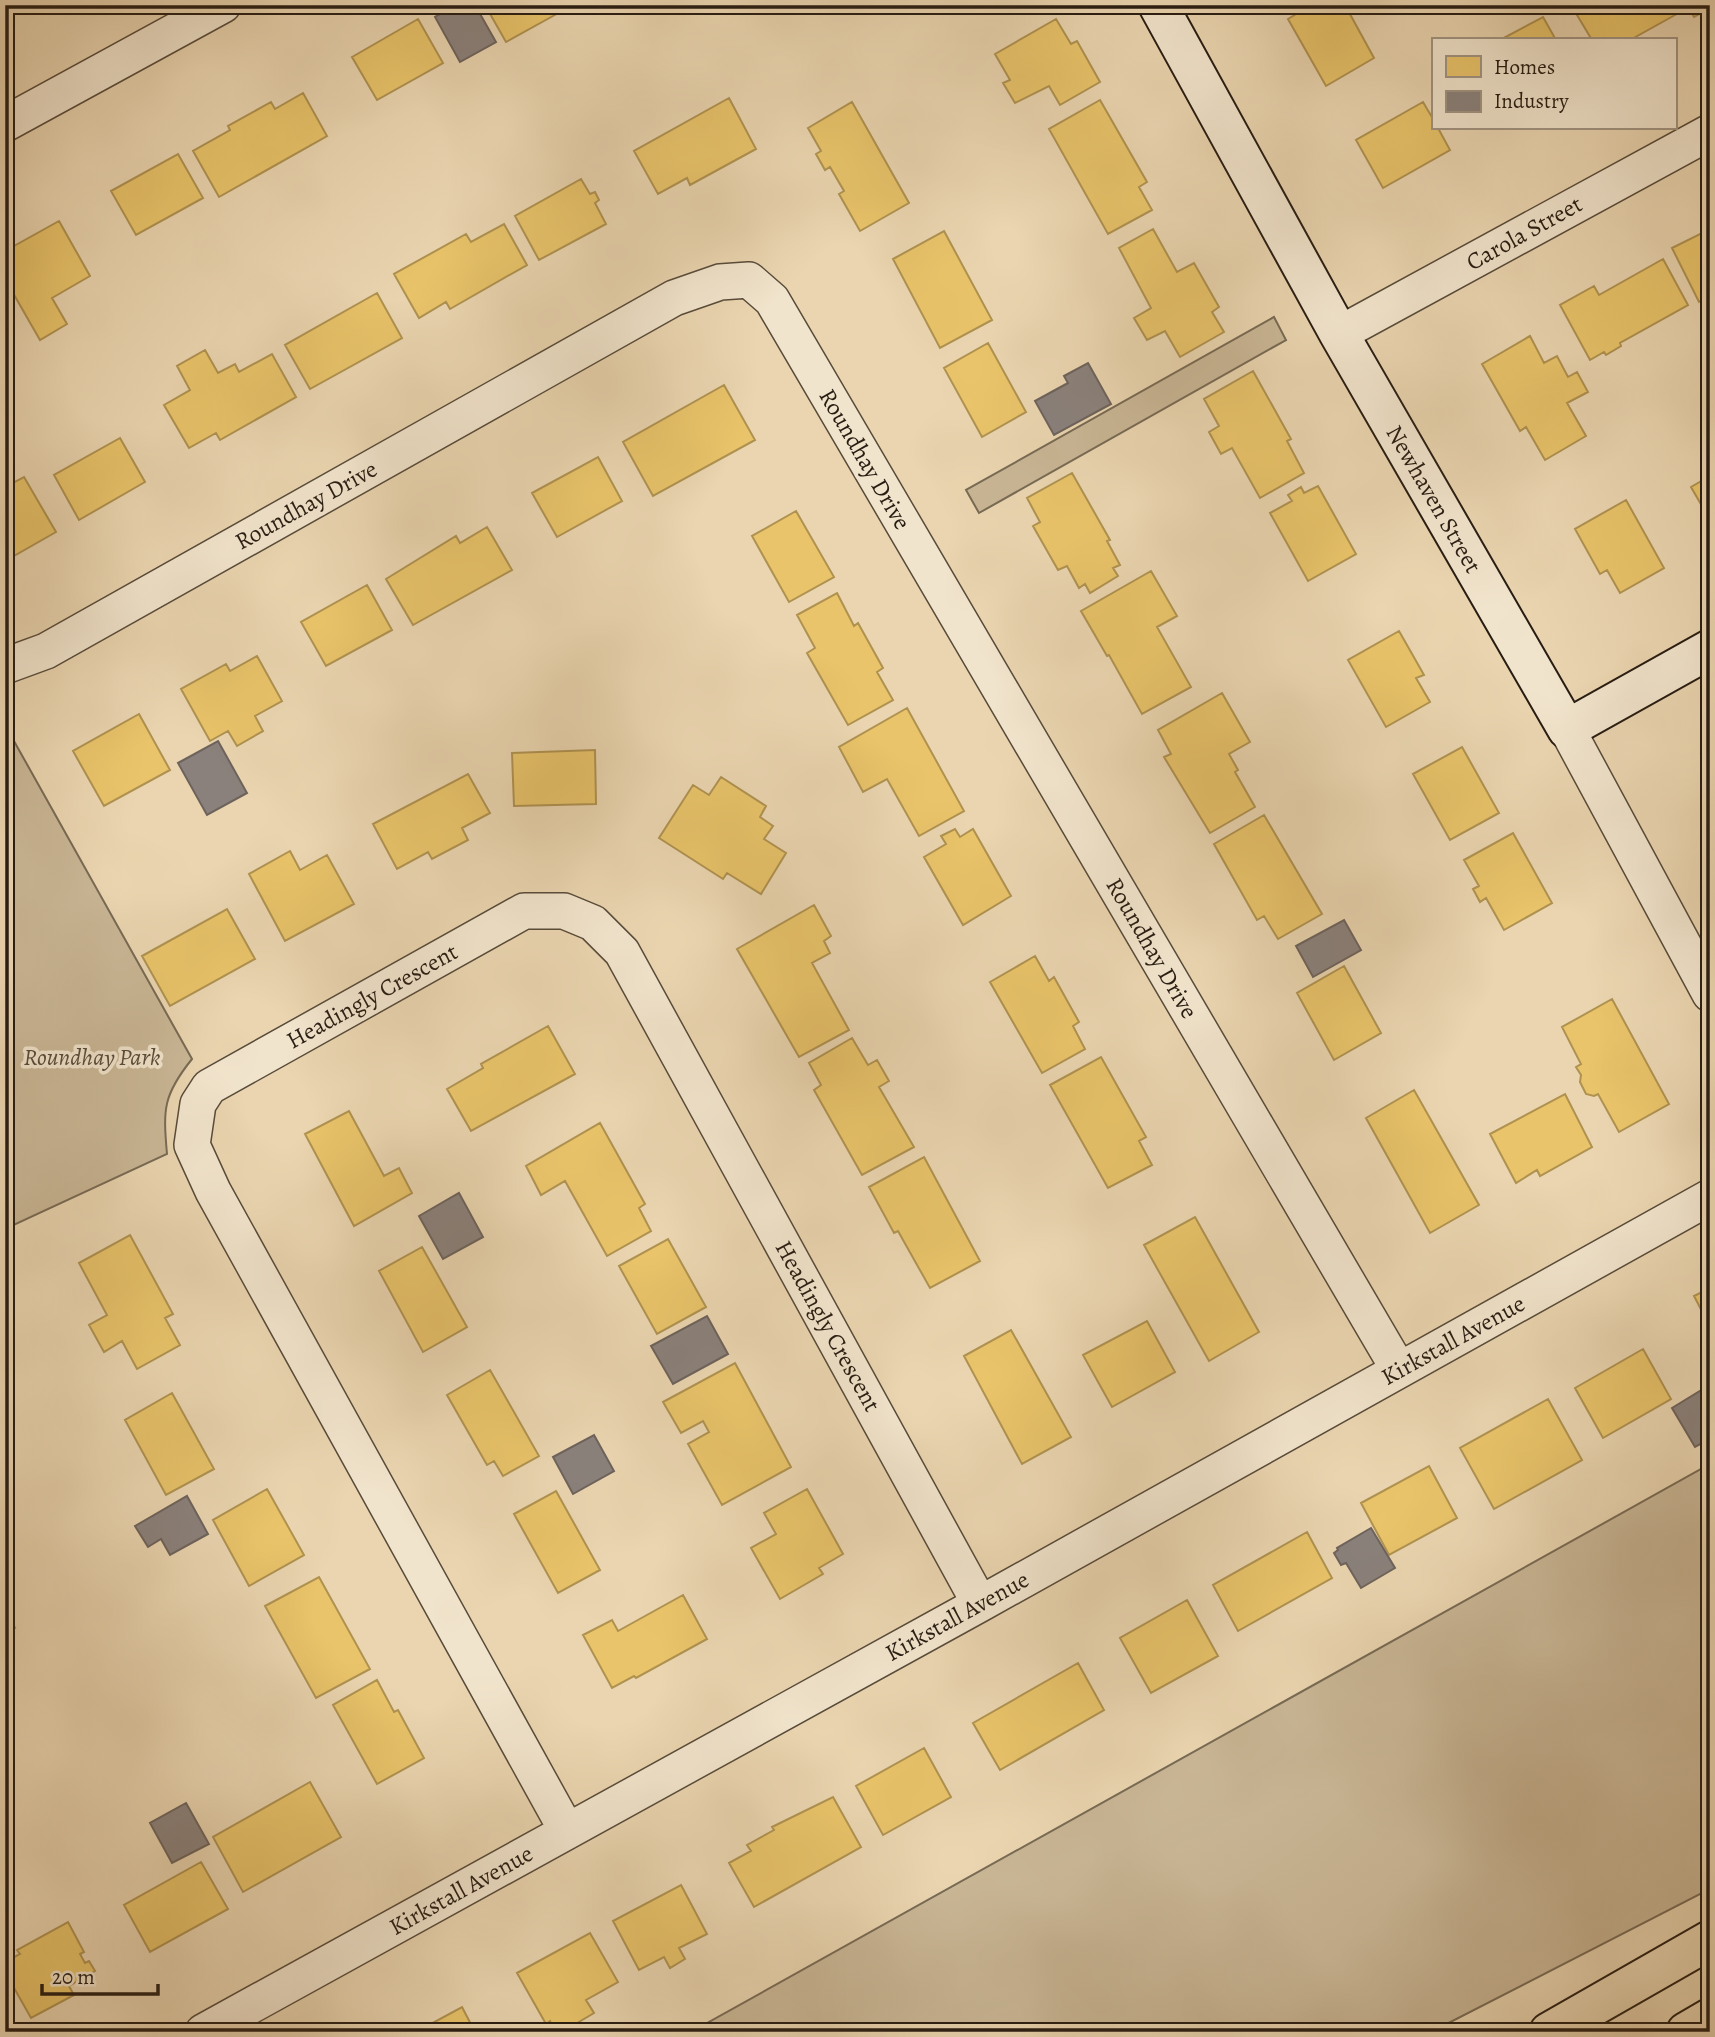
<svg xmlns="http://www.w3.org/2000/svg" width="1715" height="2037" font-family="Alegreya,serif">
  <rect width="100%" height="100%" fill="#ead5b0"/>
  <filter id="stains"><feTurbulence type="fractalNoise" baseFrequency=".00286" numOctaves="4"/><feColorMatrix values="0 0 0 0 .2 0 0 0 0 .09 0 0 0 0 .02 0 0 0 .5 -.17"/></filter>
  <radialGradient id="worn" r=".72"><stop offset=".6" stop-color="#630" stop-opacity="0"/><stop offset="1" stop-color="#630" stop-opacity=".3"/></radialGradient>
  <path fill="#c9b695" stroke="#786a54" stroke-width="2" d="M1274 317 1286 340 979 513 966 490Z
    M5 725 192 1059C163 1095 163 1109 167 1154L5 1229Z
    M1710 1464V1889L1431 2032H691Z"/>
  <path fill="#e9c46a" stroke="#af9250" stroke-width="2" d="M485 5H571V6L506 42Z
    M1311 5H1345L1374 58 1326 86 1288 19Z
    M1571 5H1681L1684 10 1630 40H1592Z
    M1687 5H1710V8L1694 17Z
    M1543 17 1556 40H1500Z
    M418 19 443 63 377 100 352 57Z
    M1056 19 1071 44 1077 41 1100 82 1060 105 1049 86 1015 103 1003 83 1010 80 995 54Z
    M303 93 327 136 219 197 193 151 230 130 228 126 271 102 275 109Z
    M729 98 756 149 690 185 687 178 658 194 634 151Z
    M1100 100 1147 182 1139 187 1152 210 1108 234 1049 129Z
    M852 102 909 203 860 231 839 194 844 191 830 167 825 170 816 154 821 151 808 128Z
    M1423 102 1433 119V128H1438L1450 150 1383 188 1356 140Z
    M178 154 203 198 136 235 111 191Z
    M581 179 590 194 595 192 599 200 595 203 606 224 539 260 515 216Z
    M59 221 90 276 52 298 67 324 40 340 5 279V251Z
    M504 224 527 265 450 309 446 302 419 318 394 274 466 234 471 242Z
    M1153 229 1177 272 1194 263 1219 307 1212 312 1224 332 1180 357 1165 331 1147 340 1134 318 1151 308 1119 248Z
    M1710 229V296L1699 302 1672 248Z
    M944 231 992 320 940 348 893 259Z
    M1663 259 1688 305 1620 343 1621 346 1606 355 1604 352 1590 360 1560 305 1594 286 1599 295Z
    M377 293 402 338 310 389 285 345Z
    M1530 336 1544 363 1557 356 1568 377 1577 372 1588 392 1567 403 1586 436 1545 460 1526 427 1520 431 1482 364Z
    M988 343 1026 412 982 437 944 368Z
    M205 350 218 373 235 364 239 372 272 354 296 397 220 440 216 433 189 448 164 405 190 390 177 366Z
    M1253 371 1291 439 1287 441 1304 473 1260 498 1232 448 1221 454 1209 432 1219 426 1204 399Z
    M724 385 755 440 653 496 623 442Z
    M120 438 145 482 79 520 54 475Z
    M598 457 622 501 557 537 532 493Z
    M1072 473 1110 540 1107 541 1120 565 1113 568 1118 576 1090 593 1085 584 1079 588 1067 566 1058 570 1033 526 1040 522 1027 498Z
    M1710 476V520L1691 487Z
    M24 477 56 532 5 561V487Z
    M1318 486 1356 554 1308 581 1270 513 1292 501 1288 495 1301 487 1304 493Z
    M1626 500 1664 568 1620 593 1607 570 1600 574 1575 529Z
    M796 511 834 577 789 602 752 536Z
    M487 527 512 570 413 625 386 579 456 536 460 543Z
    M1151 571 1177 616 1157 627 1191 687 1142 714 1109 655 1107 656 1081 611Z
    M367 585 392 630 326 666 301 622Z
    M837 593 854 626 858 623 883 668 877 672 893 700 848 725 807 653 815 648 797 615Z
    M1399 631 1424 675 1416 678 1430 702 1386 727 1348 660Z
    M257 656 282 701 255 716 263 731 237 746 228 731 210 741 181 689 226 664 230 671Z
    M1222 693 1250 742 1229 754 1238 770 1235 772 1255 807 1210 833 1164 757 1171 754 1158 730Z
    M907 708 964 811 919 836 887 779 863 792 839 747Z
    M139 714 170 770 104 806 73 751Z
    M1462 747 1499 813 1450 840 1413 774Z
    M1710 749V769L1701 754Z
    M595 750 596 804 514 806 512 753Z
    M468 774 490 813 462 828 468 840 432 859 428 852 397 869 373 824Z
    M721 777 766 806 760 817 773 826 764 839 786 853 761 894 727 873 723 879 659 838 693 785 709 795Z
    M1264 815 1322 914 1278 939 1264 916 1257 920 1214 844Z
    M955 829 960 837 973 829 1011 896 963 925 924 857 946 844 941 836Z
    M1513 833 1552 903 1504 930 1486 898 1480 902 1473 889 1479 886 1464 860Z
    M290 851 300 870 327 855 354 904 285 941 249 874Z
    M814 905 831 936 824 941 830 953 812 963 849 1030 799 1057 737 949Z
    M227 909 255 959 170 1006 142 956Z
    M1035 956 1049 981 1054 977 1079 1022 1073 1026 1085 1049 1042 1073 990 982Z
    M1344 966 1381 1033 1334 1060 1297 993Z
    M1612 999 1669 1104 1619 1132 1598 1094 1594 1096 1586 1094 1580 1082 1581 1075 1576 1067 1581 1064 1562 1027Z
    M548 1026 575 1074 471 1131 447 1089 483 1068 481 1064Z
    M852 1038 868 1065 877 1060 889 1081 879 1087 914 1147 862 1175 814 1090 821 1085 809 1063Z
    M1101 1057 1146 1137 1139 1141 1152 1165 1108 1188 1050 1085Z
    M1414 1090 1479 1205 1430 1233 1366 1118Z
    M1565 1094 1592 1147 1540 1176 1537 1170 1516 1183 1490 1134Z
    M349 1111 384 1176 399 1168 412 1193 354 1226 305 1134Z
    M600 1123 645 1204 639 1208 651 1231 607 1256 565 1181 541 1195 526 1166Z
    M924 1157 980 1261 930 1288 898 1231 894 1233 869 1187Z
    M1195 1217 1259 1332 1209 1361 1144 1245Z
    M130 1235 173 1314 165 1318 180 1345 137 1369 122 1341 104 1352 89 1325 107 1315 79 1263Z
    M668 1239 706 1307 657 1334 619 1266Z
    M422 1247 467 1327 423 1352 379 1271Z
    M1710 1288V1323H1708L1694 1296Z
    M1147 1321 1175 1372 1112 1407 1083 1355Z
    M1011 1330 1071 1437 1022 1464 964 1356Z
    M1643 1349 1671 1399 1603 1438 1575 1388Z
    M735 1363 791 1467 722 1505 688 1444 709 1432 703 1421 681 1433 663 1402Z
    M490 1370 539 1456 503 1476 494 1461 487 1465 447 1395Z
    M172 1393 214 1469 166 1495 125 1420Z
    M1548 1399 1582 1460 1494 1509 1460 1448Z
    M1429 1466 1457 1518 1389 1555 1361 1503Z
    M267 1489 304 1555 249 1586 213 1520Z
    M807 1489 843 1554 819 1568 823 1574 780 1599 751 1548 776 1534 764 1513Z
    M556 1491 600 1570 558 1593 514 1514Z
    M1307 1532 1332 1578 1238 1631 1213 1585Z
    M319 1577 370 1669 316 1698 265 1606Z
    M683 1595 707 1639 636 1678 634 1676 612 1688 583 1635 612 1620 618 1631Z
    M1187 1600 1218 1656 1151 1693 1120 1638Z
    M5 1607 15 1628 5 1632Z
    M1078 1663 1104 1710 1000 1770 973 1723Z
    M377 1680 394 1712 398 1710 424 1758 377 1784 333 1705Z
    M924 1748 951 1797 883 1835 856 1786Z
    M310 1782 341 1837 243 1892 213 1837Z
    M833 1797 861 1847 754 1907 729 1863 751 1851 747 1845 774 1830 772 1827Z
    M201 1862 228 1909 150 1952 124 1905Z
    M681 1885 707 1934 679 1948 685 1959 670 1968 664 1957 639 1970 613 1921Z
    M68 1922 84 1952 80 1954 85 1963 89 1961 95 1971 69 1986 74 1995 31 2018 5 1972V1962L20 1954 17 1950Z
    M590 1933 618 1982 586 2000 594 2013 562 2032H555L550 2021 546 2024 517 1973Z
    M462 2007 475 2032H416Z"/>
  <path fill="#8a817c" stroke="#6d635c" stroke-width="2" d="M456 5H475L496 42 460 62 435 17Z
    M1088 363 1111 404 1054 435 1035 401 1068 383 1064 376Z
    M218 741 247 793 207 815 178 763Z
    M1344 920 1361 950 1313 977 1296 946Z
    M459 1193 483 1237 443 1259 419 1216Z
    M707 1316 728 1354 673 1384 651 1346Z
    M1708 1386 1710 1439 1695 1447 1672 1408Z
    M594 1435 614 1471 573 1494 553 1457Z
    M187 1496 208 1534 170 1555 161 1539 148 1547 135 1526Z
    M1371 1528 1395 1568 1361 1588 1346 1563 1341 1565 1334 1553 1338 1550 1337 1548Z
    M186 1803 209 1844 172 1863 150 1823Z"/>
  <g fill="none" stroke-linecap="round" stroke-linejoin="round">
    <g stroke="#584b3a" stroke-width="38">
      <path id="street" d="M5 124 223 5
        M1339 334 1710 132
        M5 666 46 651 674 298 720 282 749 280 772 300 1399 1370
        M1567 729 1710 994
        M567 1831 213 1191 192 1145 198 1104 209 1087 524 911H564L593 923 622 952 980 1604
        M203 2032 980 1604 1710 1197"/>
    </g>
    <g stroke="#281d13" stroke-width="42">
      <path id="secondary" d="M1158 5 1339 334 1567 729 1710 649"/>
    </g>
    <g stroke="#281d13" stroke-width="42">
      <path id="primary" d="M1549 2032 1710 1940
        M1686 2032 1710 2018"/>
    </g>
    <use href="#street" stroke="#f1e4cc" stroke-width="35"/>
    <use href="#secondary" stroke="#f1e4cc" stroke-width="38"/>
    <use href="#primary" stroke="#ead5b0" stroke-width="38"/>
  </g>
  <g text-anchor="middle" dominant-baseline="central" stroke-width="7" stroke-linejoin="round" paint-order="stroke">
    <g font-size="24" fill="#281d13" stroke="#f1e4cc">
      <text transform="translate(1524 233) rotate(-29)">Carola Street</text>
      <text transform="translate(865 459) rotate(60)">Roundhay Drive</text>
      <text transform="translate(1434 499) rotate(60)">Newhaven Street</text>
      <text transform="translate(306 505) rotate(-29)">Roundhay Drive</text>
      <text transform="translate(1152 948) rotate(60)">Roundhay Drive</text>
      <text transform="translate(372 996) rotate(-29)">Headingly Crescent</text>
      <text transform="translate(828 1326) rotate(61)">Headingly Crescent</text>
      <text transform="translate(1453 1340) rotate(-29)">Kirkstall Avenue</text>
      <text transform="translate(957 1616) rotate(-29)">Kirkstall Avenue</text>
      <text transform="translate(461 1890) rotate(-29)">Kirkstall Avenue</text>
    </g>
    <g font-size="24" font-style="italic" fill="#584b3a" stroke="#f1e4cc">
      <text x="92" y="1057">Roundhay Park</text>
    </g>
  </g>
  <rect width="1715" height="2037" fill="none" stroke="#ead5b0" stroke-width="28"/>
  <rect x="7" y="7" width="1701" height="2023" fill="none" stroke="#281d13" stroke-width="3.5"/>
  <rect x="14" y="14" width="1687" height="2009" fill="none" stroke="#281d13" stroke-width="2"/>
  <rect x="1432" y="38" width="245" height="91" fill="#f1e4cc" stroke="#a19482" stroke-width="2"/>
  <rect x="1446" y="56" width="35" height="21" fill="#e9c46a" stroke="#a19482" stroke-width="2"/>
  <text x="1494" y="74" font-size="21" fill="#281d13">Homes</text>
  <rect x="1446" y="91" width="35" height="21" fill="#8a817c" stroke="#a19482" stroke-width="2"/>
  <text x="1494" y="108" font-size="21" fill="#281d13">Industry</text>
  <path d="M42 1984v10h116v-10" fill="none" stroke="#281d13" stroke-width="3.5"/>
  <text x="52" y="1984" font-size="21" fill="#281d13" stroke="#f1e4cc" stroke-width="5" paint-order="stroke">20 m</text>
  <rect width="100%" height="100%" filter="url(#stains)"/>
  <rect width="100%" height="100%" fill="url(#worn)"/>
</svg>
